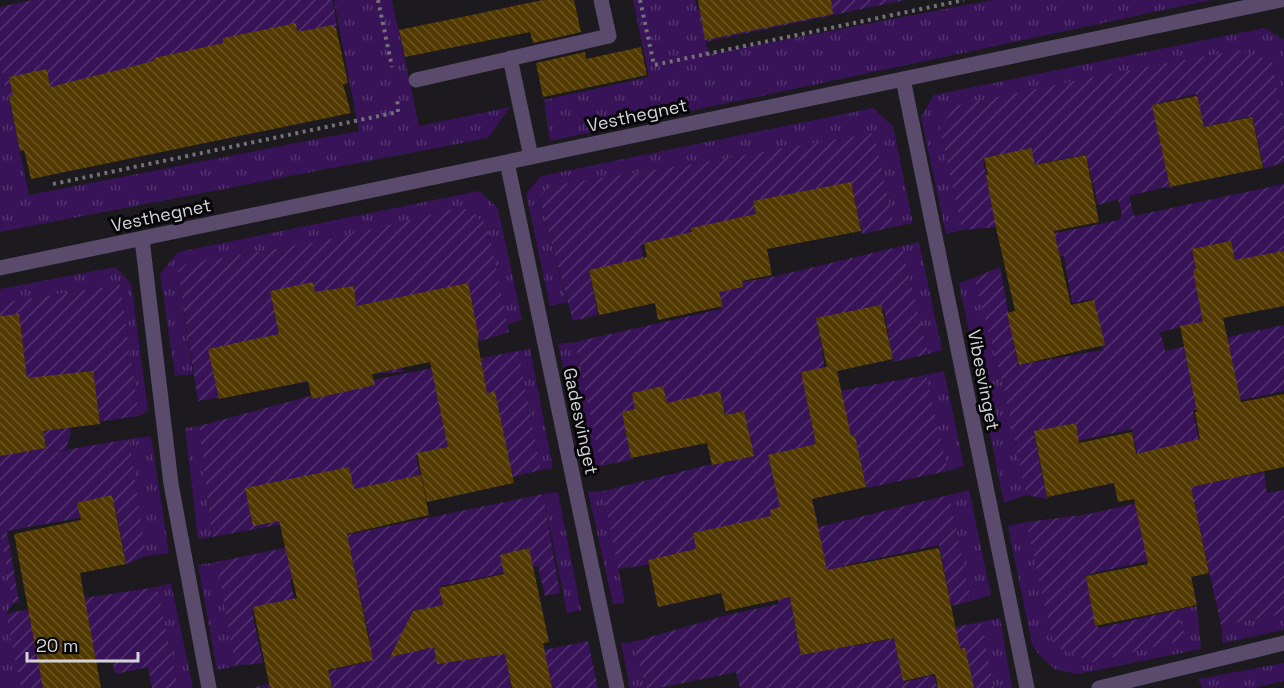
<svg xmlns="http://www.w3.org/2000/svg" width="1284" height="688" font-family="'Space Grotesk',sans-serif">
  <defs>
    <pattern id="grass-tufts" width="24" height="20" patternUnits="userSpaceOnUse" patternTransform="scale(1.5)"><rect width="24" height="20" fill="#381358"/><path d="M3 7l-1-3M5 7V3M7 7l1-3M15 17l-1-3M17 17v-4M19 17l1-3" fill="none" stroke="#54346f"/></pattern>
    <pattern id="garden-furrows" width="10" height="10" patternUnits="userSpaceOnUse" patternTransform="scale(1.5)"><rect width="10" height="10" fill="#381358"/><path d="M-1 1l2-2M0 10L10 0M9 11l2-2" fill="none" stroke="#54346f"/></pattern>
    <pattern id="building-back-hatch" width="6" height="6" patternUnits="userSpaceOnUse" patternTransform="scale(1.5)"><rect width="6" height="6" fill="#523900"/><path d="M-1 5l2 2M0 0l6 6M5-1l2 2" fill="none" stroke="#6a5524"/></pattern>
  </defs>
  <rect width="100%" height="100%" fill="#1c1a1f"/>
  <path fill="url(#grass-tufts)" d="M334 0H392L419 126 510 107 488 138 0 232V56L29 195 359 131Z
    M633 0H695L709 54 992 0H1211L550 141 544 100 649 77Z
    M1264 28 1284 40V126L1272 61 940 129 962 230 946 234 921 117 934 95Z
    M873 108 893 126 913 223 894 227 874 134 692 164 549 186 539 197 567 302 550 306 526 194 541 176Z
    M479 191 498 208 522 320 507 324 487 224 323 241 186 264 178 271 193 374 175 376 160 274 178 252Z
    M919 242 942 350 928 354 902 246Z
    M115 267 131 283 148 411 139 416 120 285 0 303V289Z
    M974 278 1004 388 1026 495 1004 503 959 283Z
    M575 342 601 466 585 469 558 344Z
    M530 349 553 468 541 470 518 351Z
    M944 371 964 466 948 471 926 375Z
    M199 426 212 537 198 539 185 428Z
    M151 436 169 553 146 556 129 439Z
    M969 490 991 595 971 601 949 495Z
    M603 491 625 603 613 604 588 492Z
    M558 492 581 610 567 613 543 494Z
    M1026 522 1054 646 1185 639 1177 610 1197 606 1201 649 1078 674 1056 670 1040 656 1032 645 1008 526Z
    M0 533 13 603 6 614 21 688H0Z
    M217 562 235 666 217 670 198 565Z
    M171 583 193 688H178L157 587Z
    M1284 614V630L1223 643 1221 625Z
    M1000 618 1012 688H994L981 622Z
    M633 642 646 688H630L621 643Z
    M1284 663V681L1253 688H1202L1198 679Z"/>
  <path fill="url(#garden-furrows)" d="M32 0H333L337 28 7 97 0 60V7Z
    M745 0H905L705 42 697 10Z
    M1240 50 1272 61 1284 126V162L1264 169 1252 116 1203 127 1196 94 1155 104 1173 189 1166 187 1129 196 1134 216 1284 184V253L1204 322 1160 332 1165 351 1284 325V391L1193 410 1204 466 1236 460 1239 477 1264 472 1267 493 1284 490V614L1221 625 1191 489 1185 552 1086 575 1098 628 1177 610 1186 639 1093 662 1054 646 1026 522 1089 514 1147 501 1132 429 1076 441 1072 426 1034 434 1047 499 1026 495 1004 388 974 278 1000 267 1018 365 1103 350 1093 299 1072 303 1064 256 1053 257 1046 235 1119 220 1122 215 1118 199 1098 205 1086 154 1033 165 1030 151 983 161 997 227 962 230 940 129 955 106 1103 75Z
    M874 133 894 227 862 234 851 183 753 202 766 253 730 284 772 277 902 246 928 354 893 362 884 309 817 320 829 393 926 375 948 471 866 488 856 441 772 459 812 500 819 527 949 495 971 601 951 606 939 545 842 566 854 626V646L981 622 994 688H972L897 650 904 682 934 675 937 688H740L736 672 659 688H646L633 642 727 615 779 604 774 581 736 546 647 565 618 569 603 491 712 464 730 435 721 395 625 416 634 459 601 466 575 342 721 309 718 291 683 237 641 245 644 263 590 275 598 315 573 321 539 197 549 186 692 164Z
    M462 207 487 224 509 332 477 342 467 285 359 305 369 362 398 357 403 372 346 375 198 401 178 271 186 264 323 241Z
    M120 285 139 416 96 422 24 386 0 344V303Z
    M518 351 541 470 512 477 451 449 416 456 425 498 212 537 199 426 358 383Z
    M69 419 71 432 66 449 48 453 129 439 146 556 126 564 116 511 7 531 19 602 13 603 0 532V421Z
    M543 494 560 593 545 596 538 566 441 586 451 634 538 617 545 650 588 641 598 688H552L548 668 509 676 511 688H333L332 685 320 688H252L363 663 359 643 370 640 358 586 334 570 290 579 295 603 252 612 263 663 235 666 217 562Z
    M157 587 178 688H152L148 667 115 674 112 660 90 664 36 647 43 688H21L6 614 71 600Z"/>
  <path fill="url(#building-back-hatch)" d="M543 0H574L581 32 533 43 530 32 405 57 399 30Z
    M698 0H831L833 14 705 40Z
    M296 23 297 32 333 25 334 28H336L348 83 343 84 351 113 31 179 24 150 20 151 9 96 13 95 9 77 47 69 50 87 154 61V58L223 43V38Z
    M641 47 647 75 543 97 536 63 585 52 586 59Z
    M1197 96 1204 127 1252 117 1263 168 1170 187 1152 105Z
    M1031 148 1035 165 1086 155 1099 222 1054 231 1071 305 1094 300 1105 345 1019 365 1007 313 1015 311 996 228 986 175H988L984 158Z
    M851 182 861 231 767 249 772 275 742 281 743 287 719 292 723 306 658 320 655 303 599 315 589 270 647 257 644 243 692 232 691 228 756 214 753 201Z
    M1231 241 1235 260 1284 251V306L1203 322 1193 270 1196 269 1192 249Z
    M313 282 315 292 354 286 356 306 468 283 479 338 477 339 487 393 495 392 514 483 427 502 417 453 448 447 430 362 372 374 375 385 312 399 308 381 219 399 208 349 279 334 270 291Z
    M881 305 893 359 837 371 851 436 855 435 866 487 812 499 827 570 939 548 960 649 965 648 974 688H938L935 674 903 681 894 638 801 655 790 597 726 611 721 593 658 607 648 560 696 549 693 533 771 516 770 510 780 507 768 455 816 444 801 372 827 367 816 318Z
    M19 314 27 378 93 371 100 424 43 431 46 448 0 456V316Z
    M1223 318 1241 402 1284 394V467L1191 487 1209 573 1191 577 1197 605 1095 626 1086 576 1148 564 1134 499 1118 502 1114 483 1047 497 1034 431 1076 423 1079 443 1132 432 1136 454 1200 439 1195 412H1197L1180 326Z
    M663 386 667 403 720 391 725 415 744 411 754 456 712 465 707 443 631 458 622 412 635 409 632 393Z
    M349 467 354 489 421 475 429 515 347 534 373 660 328 670 332 688H270L253 607 297 598 279 521 253 526 245 488Z
    M112 495 126 564 80 573 101 688H43L14 534 81 520 77 503Z
    M529 548 549 642 543 643 552 688H512L505 654 437 664 434 647 390 657 413 611 443 605 439 588 504 574 500 555Z"/>
  <g fill="none" stroke-linecap="round" stroke-linejoin="round">
    <path stroke="#737175" stroke-width="4" stroke-dasharray="3 4.5" stroke-linecap="butt" d="M378 0 392 67
      M640 0 654 65 964 0
      M53 184 398 112 397 98"/>
    <path stroke="#5a4b6c" stroke-width="15" d="M510 58 531 157
      M416 80 609 36 601 0"/>
    <path stroke="#5a4b6c" stroke-width="15" d="M903 79 1027 688
      M507 162 617 688
      M142 239 171 484 209 688
      M0 268 1281 0
      M1099 688 1284 643"/>
  </g>
  <g text-anchor="middle" dominant-baseline="central" stroke-width="6" stroke-linejoin="round" paint-order="stroke">
    <g font-size="18" fill="#d6d4d8" stroke="#070608">
      <text transform="translate(637 115) rotate(-12)">Vesthegnet</text>
      <text transform="translate(161 215) rotate(-12)">Vesthegnet</text>
      <text transform="translate(984 380) rotate(79)">Vibesvinget</text>
      <text transform="translate(581 421) rotate(78)">Gadesvinget</text>
    </g>
  </g>
  <path d="M27 652v9h111v-9" fill="none" stroke="#d6d4d8" stroke-width="3"/>
  <text x="36" y="652" font-size="18" fill="#d6d4d8" stroke="#070608" stroke-width="4.5" paint-order="stroke">20 m</text>
</svg>
